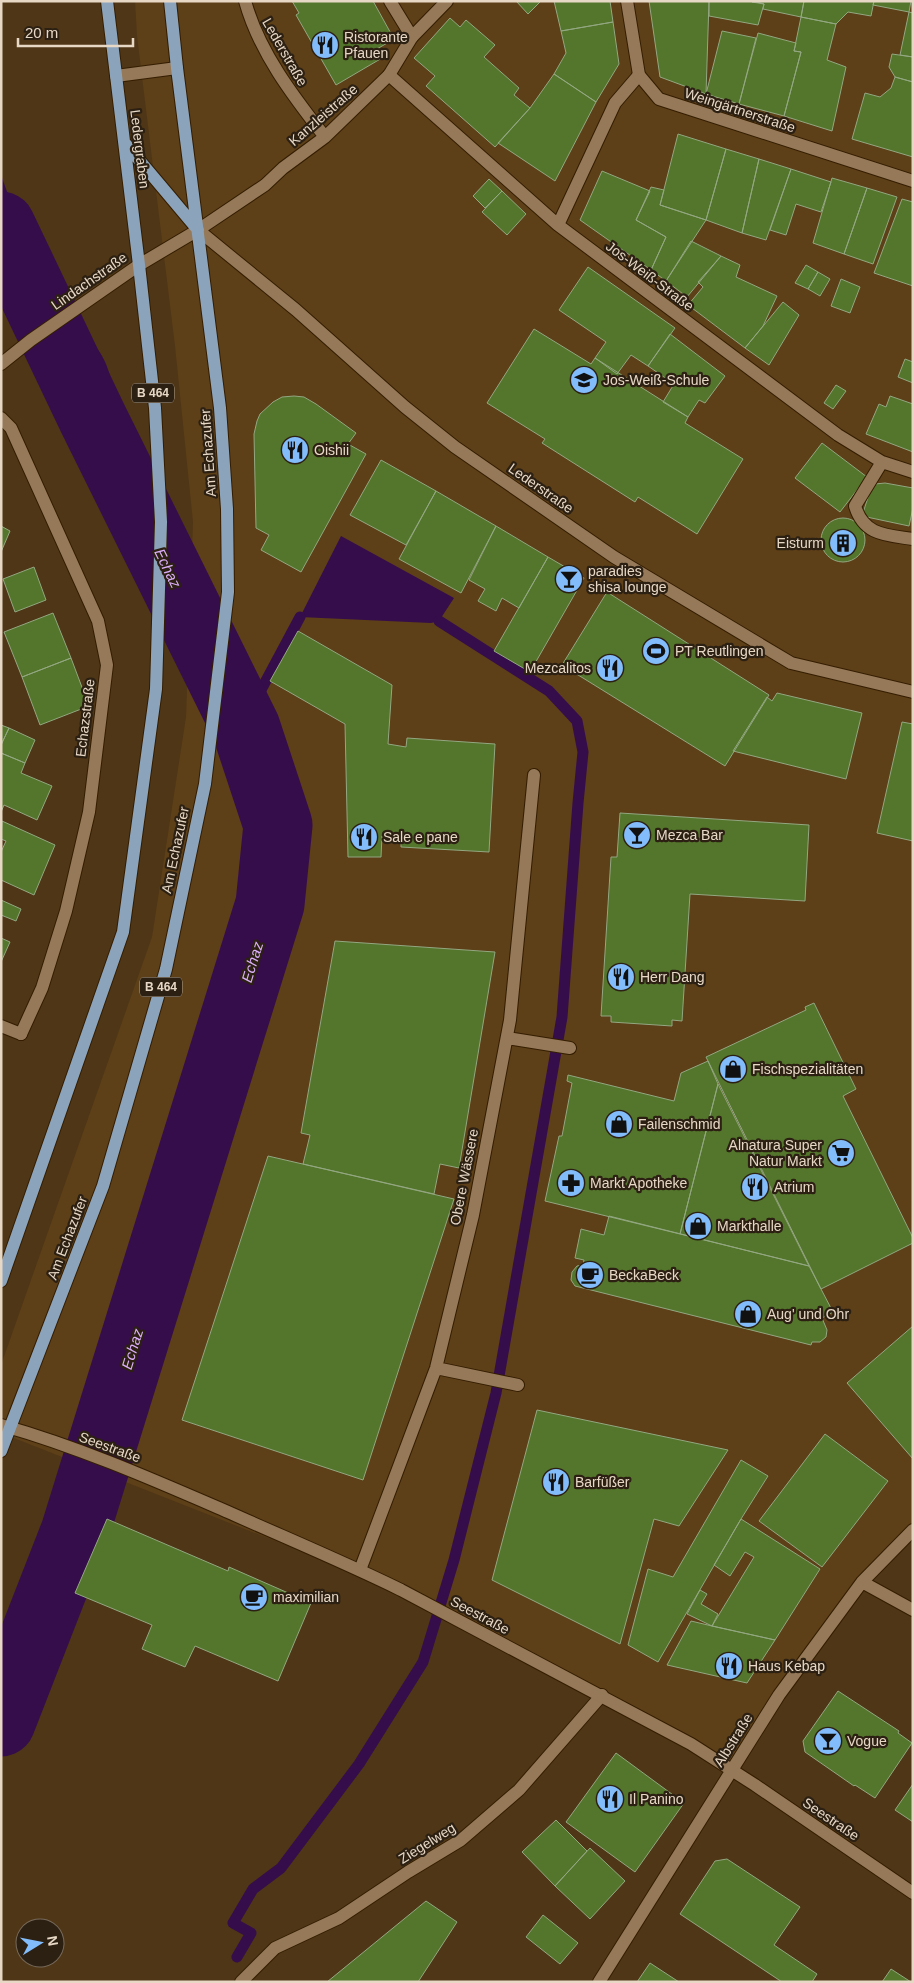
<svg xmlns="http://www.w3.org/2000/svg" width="914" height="1983" font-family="Arial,sans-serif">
  <rect width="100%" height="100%" fill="#4f3616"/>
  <path fill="#5d3f18" d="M135 1H913V1530L862 1582 732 1770 354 1572 1 1433V1365L152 937 186 717 193 522 175 346 137 36Z"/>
  <path fill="#360d4b" d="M1 175 10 200 58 275 10 317 1 302Z
    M88 335C94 344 102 354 106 364 123 408 121 470 122 516L81 429 41 367Z
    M341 536 454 598 439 621 431 623 300 617Z"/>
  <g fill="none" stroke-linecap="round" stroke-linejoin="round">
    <path stroke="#360d4b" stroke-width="11" d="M246 728 253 705 300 617
      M237 1957 251 1933 233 1923 253 1889 281 1868 359 1764 423 1662 454 1560 496 1393 562 1017 578 803 583 752 577 721 549 691 439 621"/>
    <path stroke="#360d4b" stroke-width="69" d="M1 226 92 417 246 728 278 825 270 904 75 1532 1 1722"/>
  </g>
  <path fill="#53762c" stroke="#93a781" d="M292 1H373L394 39 377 49 382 58 336 85 296 15 299 13Z
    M516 1H541L528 14Z
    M554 1H610L613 22 561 31Z
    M649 1H709L706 94 660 77Z
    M709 1H753L764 4 758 25 709 16Z
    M804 1H874L871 16 848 12 836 24 801 17Z
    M804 1 801 17 763 9 764 4 752 2Z
    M874 1H911L909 12 873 5Z
    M909 12 913 13V57L900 55Z
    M801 17 836 24 827 60 846 67 832 131 784 116 801 52 794 51Z
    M450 18 460 27 466 20 495 45 484 57 519 88 514 95 530 108 495 147 426 86 435 76 414 58Z
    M613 22 619 64 596 102 554 74 566 53 561 31Z
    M722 31 756 38 739 104 706 94Z
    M758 33 796 43 794 51 801 52 784 116 739 104Z
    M892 54 913 57V82L895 77 889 67Z
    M554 74 596 102 555 181 498 143 530 108Z
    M895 77 913 82V157L852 139 865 93 880 97 891 88Z
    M678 134 726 149 706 220 660 205Z
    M726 149 759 159 742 233 706 220Z
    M759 159 791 169 766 240 742 233Z
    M791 169 831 182 821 212 796 204 786 235 770 230Z
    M602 171 650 191 636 220 666 237 651 270 580 220Z
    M832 178 867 188 844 254 813 243Z
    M489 179 502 191 485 208 473 196Z
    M651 187 664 190 660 205 706 220 666 281 651 270 666 237 636 220Z
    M867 188 897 197 873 264 844 254Z
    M502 191 526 214 507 235 482 212Z
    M902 199 913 202V286L874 273Z
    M691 241 721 256 687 297 666 281Z
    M721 256 740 265 736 277 777 296 763 326 745 348 688 305 703 287 698 282Z
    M806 265 818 272 808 289 795 283Z
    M588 267 675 328 648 366 631 355 617 374 595 358 606 342 559 310Z
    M818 272 830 279 820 296 808 289Z
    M841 279 860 287 850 313 831 306Z
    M783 302 799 315 769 365 745 348Z
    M534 329 591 364 595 358 688 417 685 423 743 459 697 534 638 497 635 502 542 443 545 439 487 403Z
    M670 334 725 376 705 403 699 400 688 417 663 402 674 384 648 366Z
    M905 359 913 362V383L898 377Z
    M836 385 846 391 833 409 824 403Z
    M294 396 304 397 316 404 356 433 348 444 366 454 301 572 261 550 269 535 256 528 254 434 257 421 260 414 273 402 282 397Z
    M890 396 913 404V452L866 434 879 404 886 407Z
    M822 443 867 477 840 512 795 478Z
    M381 460 436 491 406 545 350 515Z
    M885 483 913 488V508L909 526 862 516 871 488 875 484Z
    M436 491 496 526 461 593 399 559Z
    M821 540a22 22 0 1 1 44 0a22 22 0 1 1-44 0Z
    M1 526 10 531 1 552Z
    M496 526 548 557 519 608 502 598 496 611 478 601 485 589 469 580Z
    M548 557 584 578 530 672 494 651Z
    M34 567 46 600 15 612 3 579Z
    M607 592 769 695 725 766 562 665Z
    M53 613 71 658 22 677 4 632Z
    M298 631 392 685 388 744 406 747 407 738 495 744 489 852 401 847V836H382L381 857H348L345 724 270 681Z
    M71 658 89 706 40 725 22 677Z
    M777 693 862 713 846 779 733 751 767 697 772 701Z
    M902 722 913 724V841L877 833Z
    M1 725 9 728 1 745Z
    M9 728 35 740 25 763 1 753V745Z
    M1 753 25 763 21 773 52 786 37 820 4 805 1 812Z
    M620 813 809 825 805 901 690 894 682 1021 672 1020V1026L611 1022V1016H601L611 857H617Z
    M2 821 55 845 34 895 1 880V852L6 841 1 839Z
    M1 900 21 909 16 921 1 915Z
    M1 938 10 942 1 962Z
    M335 941 495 952 459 1168 440 1164 434 1194 303 1164 310 1135 301 1133Z
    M814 1003 856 1089 843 1096 913 1238V1243L821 1289 706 1057 806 1010 805 1007Z
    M708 1061 718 1084 680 1234 545 1201 559 1136H562L572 1083 567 1081 568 1075 674 1101 681 1073Z
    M718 1084 809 1266 680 1234Z
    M268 1156 454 1199 363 1480 182 1420Z
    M609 1216 809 1266 833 1312 822 1318 827 1330 826 1337 820 1342H812L811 1345 575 1286 571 1280 572 1272 577 1266 583 1265 584 1260 575 1258 581 1229 604 1235Z
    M913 1326V1459L847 1383Z
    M537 1410 728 1450 679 1526 654 1519 620 1644 492 1580Z
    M825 1434 888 1481 822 1567 759 1521Z
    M741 1460 768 1476 741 1519 658 1662 628 1645 648 1569 673 1577Z
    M107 1519 228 1571 229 1567 311 1603 278 1681 195 1646 185 1667 142 1649 152 1625 75 1593Z
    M741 1519 820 1569 775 1640 712 1626 754 1557 745 1552 730 1576 714 1565Z
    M700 1590 707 1594 701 1604 718 1614 712 1626 687 1614Z
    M691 1621 712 1626 775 1640 747 1683 667 1665Z
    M838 1691 899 1731 898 1733 912 1743 875 1798 855 1785 854 1786 805 1752 803 1741Z
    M616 1753 684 1803 635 1872 566 1822Z
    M913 1784V1822L895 1810Z
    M556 1820 587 1851 555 1886 522 1852Z
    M590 1848 625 1881 590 1919 555 1886Z
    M727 1859 800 1907 774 1945 817 1974 812 1982H782L680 1914 715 1861Z
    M426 1901 457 1922 418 1982H327Z
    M543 1915 578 1943 560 1964 526 1937Z
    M650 1963 679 1982H637Z
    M891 1969 911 1982H882Z"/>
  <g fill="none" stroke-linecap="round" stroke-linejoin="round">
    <g stroke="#341d00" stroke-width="14">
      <path id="service" d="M390 1 412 37
        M389 75 558 225 838 435 882 462 913 472
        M116 76 177 68
        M558 225 615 103 639 75
        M1 418 11 428 98 621 107 665 89 812 66 911 42 988 21 1034
        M882 462 855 506C864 536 887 535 913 539
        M507 1038 570 1048
        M436 1368 518 1385
        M360 1570 436 1368 473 1215 510 1020 534 775
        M241 1982 275 1948 339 1918 408 1872 461 1840 519 1790 602 1695"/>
    </g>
    <g stroke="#341d00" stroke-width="14">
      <path id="minor" d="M245 1C259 52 293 96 325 137
        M627 1 639 75 659 99 913 181
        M198 230 296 310 405 407 455 447 614 557 791 663 913 692
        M1 364 31 340 139 265 198 230 265 185 283 168 325 137 389 75 412 37 447 1
        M1 1026 21 1034
        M1 1425C79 1447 154 1480 228 1512 286 1538 344 1562 401 1590L691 1744 755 1785 913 1893
        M862 1582 913 1610
        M599 1982 779 1695 862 1582 913 1530"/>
    </g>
    <g stroke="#341d00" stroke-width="14">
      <path id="primary" d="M124 142 198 230
        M1 1281 123 932 156 689 161 522 155 408 139 265 107 1
        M1 1451 103 1186 166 969 205 784 228 592 227 509 220 408 177 68 170 1"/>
    </g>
    <use href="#service" stroke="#957958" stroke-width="12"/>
    <use href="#minor" stroke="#957958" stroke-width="12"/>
    <use href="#primary" stroke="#8ca4bb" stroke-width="12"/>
  </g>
  <defs>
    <g id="restaurant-disc" transform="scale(1.4375)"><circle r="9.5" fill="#82bcfa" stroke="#2c2013"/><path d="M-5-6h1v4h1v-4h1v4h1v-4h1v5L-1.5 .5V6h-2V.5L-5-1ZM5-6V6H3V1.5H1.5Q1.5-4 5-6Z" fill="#111"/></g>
    <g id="school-disc" transform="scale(1.4375)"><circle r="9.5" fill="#82bcfa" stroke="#2c2013"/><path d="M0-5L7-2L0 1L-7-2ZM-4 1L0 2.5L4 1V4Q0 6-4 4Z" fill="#111"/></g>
    <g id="building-disc" transform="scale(1.4375)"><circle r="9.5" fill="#82bcfa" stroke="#2c2013"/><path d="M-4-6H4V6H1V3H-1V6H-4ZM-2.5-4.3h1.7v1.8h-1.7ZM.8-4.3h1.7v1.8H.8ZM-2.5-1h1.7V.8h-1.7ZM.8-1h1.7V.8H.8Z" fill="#111"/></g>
    <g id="bar-disc" transform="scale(1.4375)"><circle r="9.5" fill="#82bcfa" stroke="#2c2013"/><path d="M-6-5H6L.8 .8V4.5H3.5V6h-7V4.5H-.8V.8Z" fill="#111"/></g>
    <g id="stadium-disc" transform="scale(1.4375)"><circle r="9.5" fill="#82bcfa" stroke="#2c2013"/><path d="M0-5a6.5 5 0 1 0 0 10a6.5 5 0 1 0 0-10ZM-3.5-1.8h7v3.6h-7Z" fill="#111"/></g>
    <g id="shop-disc" transform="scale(1.4375)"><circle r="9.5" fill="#82bcfa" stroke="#2c2013"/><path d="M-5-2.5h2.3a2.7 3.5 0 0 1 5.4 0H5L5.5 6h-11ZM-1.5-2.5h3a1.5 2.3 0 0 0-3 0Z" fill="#111"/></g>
    <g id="supermarket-disc" transform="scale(1.4375)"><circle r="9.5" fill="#82bcfa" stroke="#2c2013"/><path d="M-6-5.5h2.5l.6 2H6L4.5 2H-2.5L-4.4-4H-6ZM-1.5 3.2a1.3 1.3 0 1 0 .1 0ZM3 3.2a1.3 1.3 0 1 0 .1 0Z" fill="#111"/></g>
    <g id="pharmacy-disc" transform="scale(1.4375)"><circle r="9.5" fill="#82bcfa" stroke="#2c2013"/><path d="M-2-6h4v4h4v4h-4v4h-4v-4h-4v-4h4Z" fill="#111"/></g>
    <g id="cafe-disc" transform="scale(1.4375)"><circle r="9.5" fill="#82bcfa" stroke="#2c2013"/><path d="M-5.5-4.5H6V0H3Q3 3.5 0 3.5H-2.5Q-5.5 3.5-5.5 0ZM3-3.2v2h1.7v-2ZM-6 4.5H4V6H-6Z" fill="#111"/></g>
  </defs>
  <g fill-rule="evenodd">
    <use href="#restaurant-disc" x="325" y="45"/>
    <use href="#school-disc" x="584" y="380"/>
    <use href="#restaurant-disc" x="295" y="450"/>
    <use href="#building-disc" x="843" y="543"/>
    <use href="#bar-disc" x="569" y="579"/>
    <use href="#stadium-disc" x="656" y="651"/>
    <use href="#restaurant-disc" x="610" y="668"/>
    <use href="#bar-disc" x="637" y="835"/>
    <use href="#restaurant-disc" x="364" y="837"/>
    <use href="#restaurant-disc" x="621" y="977"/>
    <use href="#shop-disc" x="733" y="1069"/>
    <use href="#shop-disc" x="619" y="1124"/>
    <use href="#supermarket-disc" x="841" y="1153"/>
    <use href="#pharmacy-disc" x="571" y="1183"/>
    <use href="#restaurant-disc" x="755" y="1187"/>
    <use href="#shop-disc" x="698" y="1226"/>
    <use href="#cafe-disc" x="590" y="1275"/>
    <use href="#shop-disc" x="748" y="1314"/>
    <use href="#restaurant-disc" x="556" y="1482"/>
    <use href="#cafe-disc" x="254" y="1597"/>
    <use href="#restaurant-disc" x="729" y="1666"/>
    <use href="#bar-disc" x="828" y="1741"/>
    <use href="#restaurant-disc" x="610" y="1799"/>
  </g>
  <g text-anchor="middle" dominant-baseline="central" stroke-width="4.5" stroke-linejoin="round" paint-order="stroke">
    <g fill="#2c2013" stroke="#afa190" stroke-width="1">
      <rect x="132" y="383.5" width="42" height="19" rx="4"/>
      <rect x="140" y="977.5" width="42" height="19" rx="4"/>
    </g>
    <g font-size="12" font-weight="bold" fill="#e7d8c6">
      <text x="153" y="393">B 464</text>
      <text x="161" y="987">B 464</text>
    </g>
    <g font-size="14" fill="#e7d8c6" stroke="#2c2013" text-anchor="start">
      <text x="344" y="37">Ristorante<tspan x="344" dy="16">Pfauen</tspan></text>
      <text x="603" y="380">Jos-Weiß-Schule</text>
      <text x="314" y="450">Oishii</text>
      <text x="824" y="543" text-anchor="end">Eisturm</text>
      <text x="588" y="571">paradies<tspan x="588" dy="16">shisa lounge</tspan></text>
      <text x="675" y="651">PT Reutlingen</text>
      <text x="591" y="668" text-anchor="end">Mezcalitos</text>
      <text x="656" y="835">Mezca Bar</text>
      <text x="383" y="837">Sale e pane</text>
      <text x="640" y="977">Herr Dang</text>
      <text x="752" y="1069">Fischspezialitäten</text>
      <text x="638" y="1124">Failenschmid</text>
      <text x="822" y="1145" text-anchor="end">Alnatura Super<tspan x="822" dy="16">Natur Markt</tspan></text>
      <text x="590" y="1183">Markt Apotheke</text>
      <text x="774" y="1187">Atrium</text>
      <text x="717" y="1226">Markthalle</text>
      <text x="609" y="1275">BeckaBeck</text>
      <text x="767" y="1314">Aug' und Ohr</text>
      <text x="575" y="1482">Barfüßer</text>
      <text x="273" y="1597">maximilian</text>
      <text x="748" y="1666">Haus Kebap</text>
      <text x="847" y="1741">Vogue</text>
      <text x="629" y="1799">Il Panino</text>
    </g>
    <g font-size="14" fill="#e7d8c6" stroke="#2c2013">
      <text transform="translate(285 52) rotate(60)">Lederstraße</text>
      <text transform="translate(740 110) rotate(18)">Weingärtnerstraße</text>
      <text transform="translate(323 115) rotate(-41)">Kanzleistraße</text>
      <text transform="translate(140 149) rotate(83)">Ledergraben</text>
      <text transform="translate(650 276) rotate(37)">Jos-Weiß-Straße</text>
      <text transform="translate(89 281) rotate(-35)">Lindachstraße</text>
      <text transform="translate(208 453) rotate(-94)">Am Echazufer</text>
      <text transform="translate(541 488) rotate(35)">Lederstraße</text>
      <text transform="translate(85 718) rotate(-83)">Echazstraße</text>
      <text transform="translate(175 850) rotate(-78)">Am Echazufer</text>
      <text transform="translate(464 1177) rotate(-79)">Obere Wässere</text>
      <text transform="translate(67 1238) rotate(-69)">Am Echazufer</text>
      <text transform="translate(110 1447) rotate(20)">Seestraße</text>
      <text transform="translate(480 1615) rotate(28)">Seestraße</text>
      <text transform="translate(733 1740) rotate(-58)">Albstraße</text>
      <text transform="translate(831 1819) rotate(34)">Seestraße</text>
      <text transform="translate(427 1843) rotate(-32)">Ziegelweg</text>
    </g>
    <g font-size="15" font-style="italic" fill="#dbaffa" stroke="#2c2013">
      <text transform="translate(168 568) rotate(64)">Echaz</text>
      <text transform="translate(252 962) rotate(-73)">Echaz</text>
      <text transform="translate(132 1349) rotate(-73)">Echaz</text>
    </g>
  </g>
  <rect width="914" height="1983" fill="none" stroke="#e7d8c6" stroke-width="5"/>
  <g transform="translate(40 1943) rotate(80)"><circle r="24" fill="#2c2013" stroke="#776a5b"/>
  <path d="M0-4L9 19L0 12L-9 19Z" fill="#82bcfa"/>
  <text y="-8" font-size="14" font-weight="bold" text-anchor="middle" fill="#e7d8c6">N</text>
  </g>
  <path d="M18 38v8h115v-8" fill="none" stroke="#e7d8c6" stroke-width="2.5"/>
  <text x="25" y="38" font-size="15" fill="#e7d8c6" stroke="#2c2013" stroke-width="4" paint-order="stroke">20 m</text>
</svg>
